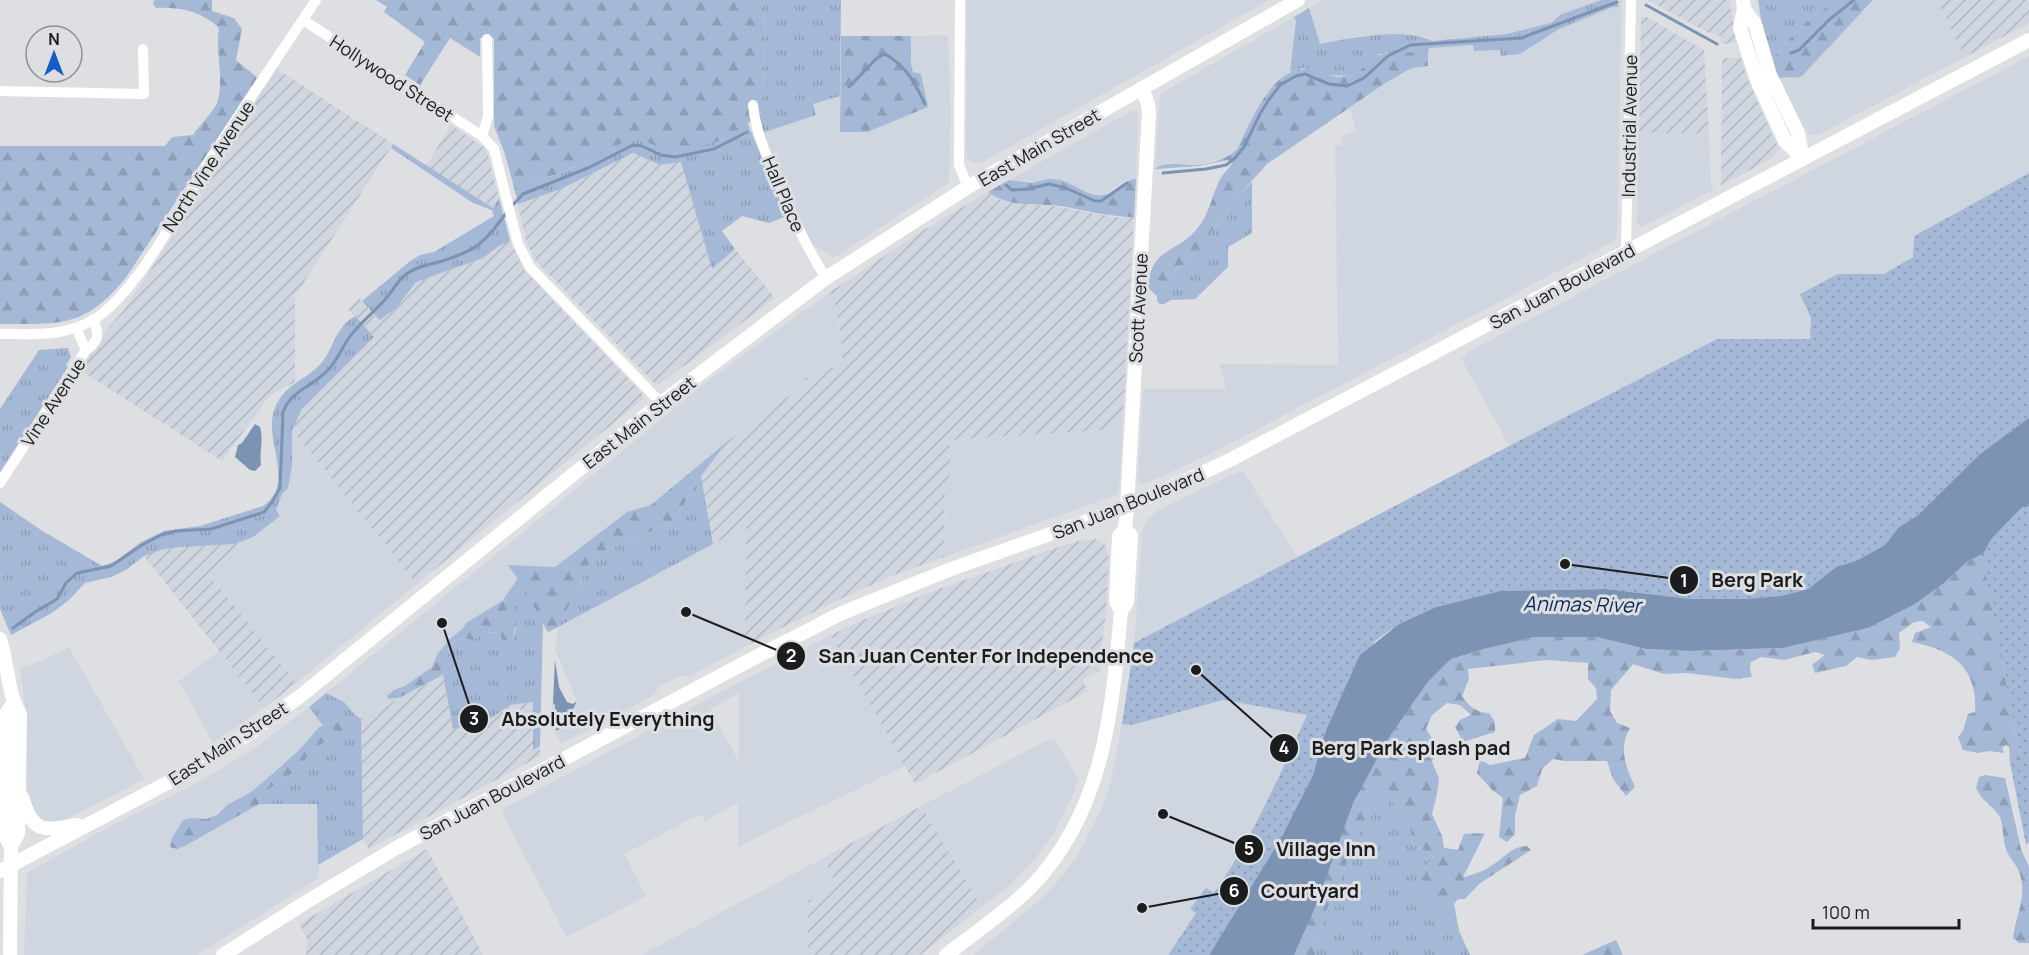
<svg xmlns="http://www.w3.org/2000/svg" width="2029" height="955" font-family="Manrope,sans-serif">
  <defs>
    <pattern id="industrial-furrows" width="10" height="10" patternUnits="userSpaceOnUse" patternTransform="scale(1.5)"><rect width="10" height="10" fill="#d0d6e0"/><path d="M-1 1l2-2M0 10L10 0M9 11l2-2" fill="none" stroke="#b2b7c0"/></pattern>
    <pattern id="grass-tufts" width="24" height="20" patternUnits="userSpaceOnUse" patternTransform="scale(1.5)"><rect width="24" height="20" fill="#a5b8d5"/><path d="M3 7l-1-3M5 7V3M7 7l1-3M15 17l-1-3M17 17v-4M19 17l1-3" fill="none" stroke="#8d9eb6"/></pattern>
    <pattern id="forest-firs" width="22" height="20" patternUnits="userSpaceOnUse" patternTransform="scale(1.5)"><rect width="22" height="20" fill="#a5b8d5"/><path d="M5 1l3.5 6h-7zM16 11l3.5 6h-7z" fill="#8d9eb6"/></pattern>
    <pattern id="park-dots" width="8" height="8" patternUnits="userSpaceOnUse" patternTransform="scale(1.5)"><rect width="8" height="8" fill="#a5b8d5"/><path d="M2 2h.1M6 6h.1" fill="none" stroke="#8d9eb6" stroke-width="1.8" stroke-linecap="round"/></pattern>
  </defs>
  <rect width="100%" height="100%" fill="#dddfe2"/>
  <path fill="#d0d6e0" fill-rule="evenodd" d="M967 0H1269L981 163 972 162 967 157 966 152Z
    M1323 0H1601L1560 15 1551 23 1507 34 1432 41 1423 36 1367 35 1319 44 1309 8Z
    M1617 0H1622L1617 234 1615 241 1210 454 1145 484 1140 483 1138 479 1143 389H1226L1220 364 1338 365 1335 146 1343 144 1342 136 1355 131 1352 114 1349 109 1387 82 1412 68 1428 66V48L1473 45 1474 51 1501 50 1520 54 1559 29 1613 7H1619Z
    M1873 0H1936L1965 57 1818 135 1808 134 1778 79 1782 77 1791 79 1802 76Z
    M1294 17 1296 20 1290 72 1273 87 1260 103 1238 148 1227 157 1204 163 1155 169 1160 94Z
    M948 35 951 116 949 181 946 185 833 258 829 253 810 244 762 133 816 114 813 104 840 96V132L928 107 921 74 913 72 911 63V36Z
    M2029 56V173L1914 236 1913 257 1884 274H1838L1801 294 1811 318 1810 339H1717L1509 446 1461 358 1467 355 1466 353Z
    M1133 110 1137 112 1138 116 1136 179 1126 180 1104 195 1090 193 1063 181 1056 180 1048 179 1031 183 1009 180Z
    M1639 133H1709L1711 183 1713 190 1641 227 1637 224Z
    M830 292 836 307 841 334 843 355 840 364 804 380 807 388 777 402 651 505 627 512 555 567 509 565 518 578 502 601 466 623 463 628 450 639 438 653 432 667 405 686 394 690 393 699 399 698 361 719 354 714 344 702 326 693 709 380Z
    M1119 421H1123L1119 491 1116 495 944 557 945 488H949L950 440 1104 430Z
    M292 430 417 584 296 683 208 573 280 516 276 510 282 494Z
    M1242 470 1298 557 1134 643 1142 531 1147 520 1158 510Z
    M746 526 745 639 748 645 691 676H680L660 686 653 696 561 744 553 730 551 706 553 703 555 704 554 725 558 730 573 723V716L571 713 577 701 555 650 558 627Z
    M831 635 905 766 738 847V803L705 821 701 814 624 854 646 896 566 937 501 810 681 713ZM739 693V762L710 709Z
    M69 647 144 779 57 824H44L35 814 27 793V721L20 667 36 663Z
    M219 651 264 708 213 743 179 681Z
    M1223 700 1308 715 1264 811 1232 867 1214 893 1206 889 1191 909 1196 913 1168 955H973L1040 900 1059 880 1077 856 1100 812 1110 785 1122 724 1132 725Z
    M309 707 323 726 319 728 300 749 251 792 227 805 212 818H198L176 832 172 838 177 849 259 804H317L319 878 197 955H24L27 873 107 828 206 778 252 750Z
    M1052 738 1056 741 1078 779 1073 795 1054 833 1035 859 1011 884 982 907 921 806Z
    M823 858 837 885 808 901V955H641Z"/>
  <path fill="url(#industrial-furrows)" d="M1648 0H1729L1737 43 1721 44 1720 36 1707 32Z
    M1936 0H2029V23L1965 57Z
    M1641 17H1647L1704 50 1709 133H1639Z
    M1722 58H1741L1749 82 1779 149 1774 157 1721 186Z
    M277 69 393 144 295 296V382L270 395 222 461 80 370 108 328 123 311 136 292 189 211 219 156Z
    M451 125 486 149 499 198 493 208 426 166Z
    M633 153 660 165 681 162 712 268 735 249 775 298 660 384H655L535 260 526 241 518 204 561 189Z
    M988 192 997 199 1014 203 1055 206 1113 217H1134L1123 421H1119L1104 430 950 440 949 488 945 489 944 557 889 577 834 602 748 645 745 639 746 526 713 544 701 476 728 441 777 402 807 388 804 379 837 366 842 360 841 334 836 307 830 292 919 233Z
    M510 241 525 271 642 393 643 399 417 584 292 430 302 409 374 337 348 309 359 298 380 320 416 282 483 258 499 246Z
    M253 537 208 573 296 683 264 708 144 556 164 549 181 547 235 544Z
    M1095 539 1106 546 1109 559 1106 612 1099 671 1082 680 1088 691 915 784 831 635 856 623 936 590 1073 542Z
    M443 675 453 729 487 721 510 705 533 702V749L540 746V756L369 849 363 839 361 719Z
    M921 806 982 907 920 955H808V901L837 885 823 858Z
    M427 849 483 955H306L307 939 299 924Z"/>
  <path fill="url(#grass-tufts)" d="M765 0H841L840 96 813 104 816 115 762 133 758 116 763 110Z
    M1601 0H1617L1619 7H1613L1559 29 1520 54 1501 56 1500 50 1474 51 1473 45 1429 48 1428 52 1380 54 1356 73 1348 76 1327 75 1304 68 1290 72 1296 21 1294 17 1309 8 1320 44C1348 38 1407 27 1432 41L1507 34 1551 23 1560 15Z
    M1758 0H1837L1811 18 1792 36 1771 60 1762 27Z
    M747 122 787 216 769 223 742 216 722 231 735 249 712 269 681 162 660 165 633 153 561 189 518 204 514 187 562 173 629 140 636 139 665 148 722 140Z
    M393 144 493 208 499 198 510 241 499 246 483 258 416 282 397 307 380 320 362 301 409 262 420 255 434 252 494 216 492 210 473 203 391 148Z
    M1252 182V233L1228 247V267L1195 299 1171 300 1164 304H1160L1157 301V296L1166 286 1172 273 1190 260 1240 194Z
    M355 316 374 337 302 409 292 430V465L288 488 282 494 276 510 280 516 253 537 235 544 181 547 164 549 144 556 126 570 111 577 85 583 69 600 52 613 11 635 0 609V502L41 530 102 566 116 561 141 542 164 531 200 526 263 506C295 485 266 444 273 414 281 383 308 381 323 361 331 350 335 335 344 325 346 322 351 319 355 316Z
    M68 348 71 357 66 365 68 367 0 472V409L39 350Z
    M701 476 713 544 558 627 590 563 605 551 665 525 675 519Z
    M518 578 543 620 540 746 533 750V702L510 705 487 721 453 729 443 675 456 668 459 664 451 658 448 650C454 641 460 636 471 640L485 633 499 632 512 643 516 627 508 600 502 601Z
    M326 693 344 702 354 714 361 719 363 839 318 865 317 804H259L260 795 291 774 319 745 333 738 341 719 323 726 309 707Z
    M1384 789 1409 824 1413 843 1434 857 1417 877 1427 896 1442 909 1459 931 1470 955H1315L1322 921 1375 796Z"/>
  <path fill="url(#forest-firs)" d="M154 0H212V11L234 18 242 29 236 60C243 67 251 71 257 78L127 276C86 328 61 324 0 324V146H165L172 137 193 135C199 126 216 109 218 100 224 76 215 52 219 28 201 11 180 7 156 8L153 4Z
    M376 0H765L763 110C754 120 734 134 721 140 710 145 678 150 666 148 653 146 642 138 629 140L562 173 514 187 505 154 494 126V38H480V57L450 38 420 85 405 75 425 42 384 12 387 7Z
    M1837 0H1873L1802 76C1793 80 1786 75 1778 79L1771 60 1792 36 1811 18Z
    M841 36H911V63L913 72 921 74 928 107 867 132H840Z
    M1428 52V66L1412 68 1387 82 1267 164 1240 194 1190 260 1172 273 1166 286 1157 296 1148 288C1151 246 1175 255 1196 230 1209 216 1212 195 1220 179 1223 174 1228 169 1232 164L1228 160 1198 166 1155 169C1164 162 1177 164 1188 165 1206 165 1226 161 1238 148 1250 122 1270 72 1303 69 1317 67 1330 80 1348 76 1360 73 1367 62 1378 56 1388 51 1416 53 1428 52Z
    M1048 179C1053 179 1058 179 1063 181 1076 185 1089 197 1103 195 1116 194 1122 179 1136 179L1134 217C1109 217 1085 210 1060 206 1035 203 1009 208 988 192L1009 180 1031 183Z
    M728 441 701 476 675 519 665 525 605 551 590 563 558 627 549 632 547 631 526 591 508 565 555 567 627 512 651 505Z
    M1983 554 2020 759 2010 763 2009 747 2006 745 2002 748 2004 753 1989 751 1978 753 1963 750 1958 737 1963 731 1968 714 1975 712C1978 667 1952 650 1912 642L1915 633 1931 627 1923 621 1914 622 1899 633 1900 648 1895 657 1872 660 1857 657 1846 666 1815 673 1812 665 1825 655 1815 652 1784 660 1761 657 1751 662 1750 669 1752 677 1736 679 1687 673 1664 674 1633 664 1611 690 1610 711 1617 723 1630 728C1618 748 1626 768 1635 787L1626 796 1613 779 1607 761H1565L1553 759 1542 769 1537 786 1520 795 1515 815V834L1507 842 1499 837 1503 798 1492 790 1477 773 1480 760 1490 765 1525 758 1534 735 1558 719 1576 721 1597 699 1596 688 1588 679V663L1547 660 1468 669 1469 679 1462 696C1470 707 1475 712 1489 713L1495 722V732L1463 742 1455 727 1460 720 1471 715 1460 705 1447 703 1432 715 1426 729 1437 746 1432 762 1439 778 1437 794 1432 814 1442 836 1444 848 1458 850 1464 834 1485 833 1463 877C1474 875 1484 871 1494 864 1506 856 1511 847 1527 846L1531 850 1479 884 1465 899H1458L1454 904 1459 931C1446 914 1437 898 1415 895L1417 877 1434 857 1413 843 1409 824 1384 789 1375 797 1322 921 1315 955H1294L1315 908 1352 803 1386 742 1427 683 1451 659 1484 649 1535 637H1597L1646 649 1689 651 1783 648 1868 628 1915 604 1943 584 1968 561Z
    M507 600 513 604 517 618 512 643 507 645 502 642 501 635 498 632 485 633 471 640C460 636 453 641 448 650L451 658 457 660 459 664 456 668 399 698 388 699 387 696 394 690 405 686 432 667 438 653 450 639 463 628 466 623 502 601Z
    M351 718 355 721 357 731 343 740 333 738 319 745 291 774 260 795 259 804 185 846 177 849 170 847 172 838 183 820 192 818 206 819 217 815 227 805 251 792 279 768 300 749 319 727 341 719Z
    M1985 775 2005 778 2021 849 2029 867V943H2019L2013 938C2016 913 2029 895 2018 869 2014 862 2008 856 2006 849 2003 841 2003 823 2000 817 1994 806 1982 802 1976 788L1979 777Z
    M1616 940 1623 955H1582Z"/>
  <path fill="url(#park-dots)" d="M2029 173V842L2026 845 2010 763 2020 758 1966 468 1918 515 1898 528 1885 545 1856 561 1836 567 1808 589 1781 596 1746 599H1691L1606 589 1500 591 1436 607 1399 624 1375 641 1337 706 1326 730 1313 775 1281 838 1209 955H1168L1196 913 1190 909 1206 888 1214 893C1253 838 1279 776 1307 715L1223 700 1132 725 1122 724 1134 643 1509 446 1717 339H1810L1811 318 1800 294 1838 274H1884L1913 257 1914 236Z"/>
  <path fill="#7d93b4" d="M2029 418V504L2027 507H2022L1991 539 1983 554 1968 561 1943 584 1915 604 1868 628 1783 648 1689 651 1646 649 1597 637H1535L1484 649 1451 659 1427 683 1386 742 1353 803 1315 908 1294 955H1209L1281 838 1313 775 1326 730 1360 655 1399 624 1436 607 1500 591 1606 589 1691 599H1745L1781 596 1808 589 1836 567 1856 561 1885 545 1898 528 1918 515 1979 455Z
    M255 424 260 427C264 440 259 452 261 465L255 471 250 470 235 457 238 445 242 443Z
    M555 660 559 687 567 702 573 704 577 701 571 713 578 718 573 723 558 730H556L555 705 553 703Z"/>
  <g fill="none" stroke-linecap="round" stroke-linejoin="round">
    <path stroke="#7d93b4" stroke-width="3" d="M1646 5 1717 44
      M1791 53 1799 50 1830 19 1854 0
      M849 87 877 58 885 54C907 67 914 81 925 104
      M1163 173 1206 169 1226 165 1235 158 1244 147 1260 114 1268 101 1280 85 1296 76 1305 74 1329 84 1347 86 1364 78 1388 56 1410 45 1521 38 1617 2
      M1006 185 1012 190 1028 189 1049 184 1066 188 1095 201H1101L1127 183
      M511 207 523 194 588 168 633 145 642 146 661 155 675 157 714 149 747 132
      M13 628 35 612 57 599 66 583 77 573 111 566 142 545 161 535 176 531 211 529 264 512 272 502 280 488 283 413C288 392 315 385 328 370 337 361 341 350 348 339 359 323 376 311 388 296 394 289 398 280 405 275 415 267 428 265 439 262 478 250 483 244 507 212"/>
    <path stroke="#fff" stroke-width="10" d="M960 0 959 165 968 187
      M303 20 482 136 494 149 518 244 530 267 661 403
      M0 91 144 94 143 49
      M753 105C756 134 768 159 780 186 793 218 807 249 826 278
      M482 136 488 116 487 39
      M1626 252 1631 0
      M76 328 86 350
      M0 334C32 334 64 337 93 320 137 293 180 208 208 163 243 108 280 54 316 0
      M0 483 86 350C100 341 99 333 93 319"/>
    <path stroke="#fff" stroke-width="14" d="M1743 0 1744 9 1740 28 1757 80 1785 141 1803 159
      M1744 9 1755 24 1770 75 1798 133 1803 159
      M1121 611 1116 601 1119 536 1125 529 1127 507 1149 113 1148 104 1142 88
      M0 639C8 663 7 692 20 714L18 833 11 847 10 955
      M22 797C33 834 44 831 77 825
      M11 847 5 835 6 714 13 703
      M0 871 167 783 247 735 303 694 661 403 826 278 968 187 1298 0
      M223 955 303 904 396 848 752 659 842 613 951 569 1127 507 1226 462 2029 40
      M946 955C973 934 1003 914 1028 890 1104 814 1112 713 1121 611L1127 602 1131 535 1125 529"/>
  </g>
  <g text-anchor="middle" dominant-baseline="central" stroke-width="6" stroke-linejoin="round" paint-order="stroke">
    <g font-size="18" fill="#1b1c1d" stroke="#dddfe2">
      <text transform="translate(392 78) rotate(33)">Hollywood Street</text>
      <text transform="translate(1629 126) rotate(-89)">Industrial Avenue</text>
      <text transform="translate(1039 147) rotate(-30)">East Main Street</text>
      <text transform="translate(208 166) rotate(-57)">North Vine Avenue</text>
      <text transform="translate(784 194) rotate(67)">Hall Place</text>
      <text transform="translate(1562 286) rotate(-28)">San Juan Boulevard</text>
      <text transform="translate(1138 308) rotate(-87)">Scott Avenue</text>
      <text transform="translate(53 402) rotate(-57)">Vine Avenue</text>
      <text transform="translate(639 422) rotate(-38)">East Main Street</text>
      <text transform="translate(1128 503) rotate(-22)">San Juan Boulevard</text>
      <text transform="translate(228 743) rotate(-33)">East Main Street</text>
      <text transform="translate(492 797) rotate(-28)">San Juan Boulevard</text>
    </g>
    <g font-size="20" font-style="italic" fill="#0b2853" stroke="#dddfe2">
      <text transform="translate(1582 604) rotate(1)">Animas River</text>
    </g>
  </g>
  <path fill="none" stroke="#1b1c1d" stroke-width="2" d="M1565 564L1684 580M686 612L791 656M442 623L474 719M1196 670L1284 748M1163 814L1249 849M1142 908L1234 891"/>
  <g fill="#1b1c1d" stroke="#dddfe2" stroke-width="2">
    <circle cx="1565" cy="564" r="6"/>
    <circle cx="686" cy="612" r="6"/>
    <circle cx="442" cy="623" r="6"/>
    <circle cx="1196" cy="670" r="6"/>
    <circle cx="1163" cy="814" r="6"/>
    <circle cx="1142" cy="908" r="6"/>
    <circle cx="1684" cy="580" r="15"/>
    <circle cx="791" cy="656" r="15"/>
    <circle cx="474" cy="719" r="15"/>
    <circle cx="1284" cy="748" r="15"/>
    <circle cx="1249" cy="849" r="15"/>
    <circle cx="1234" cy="891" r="15"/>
  </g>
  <g font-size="18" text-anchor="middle" font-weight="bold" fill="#fff">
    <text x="1684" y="587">1</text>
    <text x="791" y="662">2</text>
    <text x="474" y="725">3</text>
    <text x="1284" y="754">4</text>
    <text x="1249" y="855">5</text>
    <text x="1234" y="897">6</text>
  </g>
  <g font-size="20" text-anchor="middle" font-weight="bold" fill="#1b1c1d" stroke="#dddfe2" stroke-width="6" stroke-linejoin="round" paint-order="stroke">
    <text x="1757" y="587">Berg Park</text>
    <text x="986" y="663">San Juan Center For Independence</text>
    <text x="608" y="726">Absolutely Everything</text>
    <text x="1411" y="755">Berg Park splash pad</text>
    <text x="1326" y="856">Village Inn</text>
    <text x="1310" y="898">Courtyard</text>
  </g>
  <g transform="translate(54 54)"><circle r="28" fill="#dddfe2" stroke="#8f9193" stroke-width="1.5"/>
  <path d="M0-4.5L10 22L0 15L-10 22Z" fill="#155ec9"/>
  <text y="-9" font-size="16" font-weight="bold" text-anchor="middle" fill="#1b1c1d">N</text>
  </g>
  <path d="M1813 919v9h146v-9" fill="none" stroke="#1b1c1d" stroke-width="3"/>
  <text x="1822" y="919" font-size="18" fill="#1b1c1d" stroke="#dddfe2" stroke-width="4.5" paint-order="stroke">100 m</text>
</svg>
